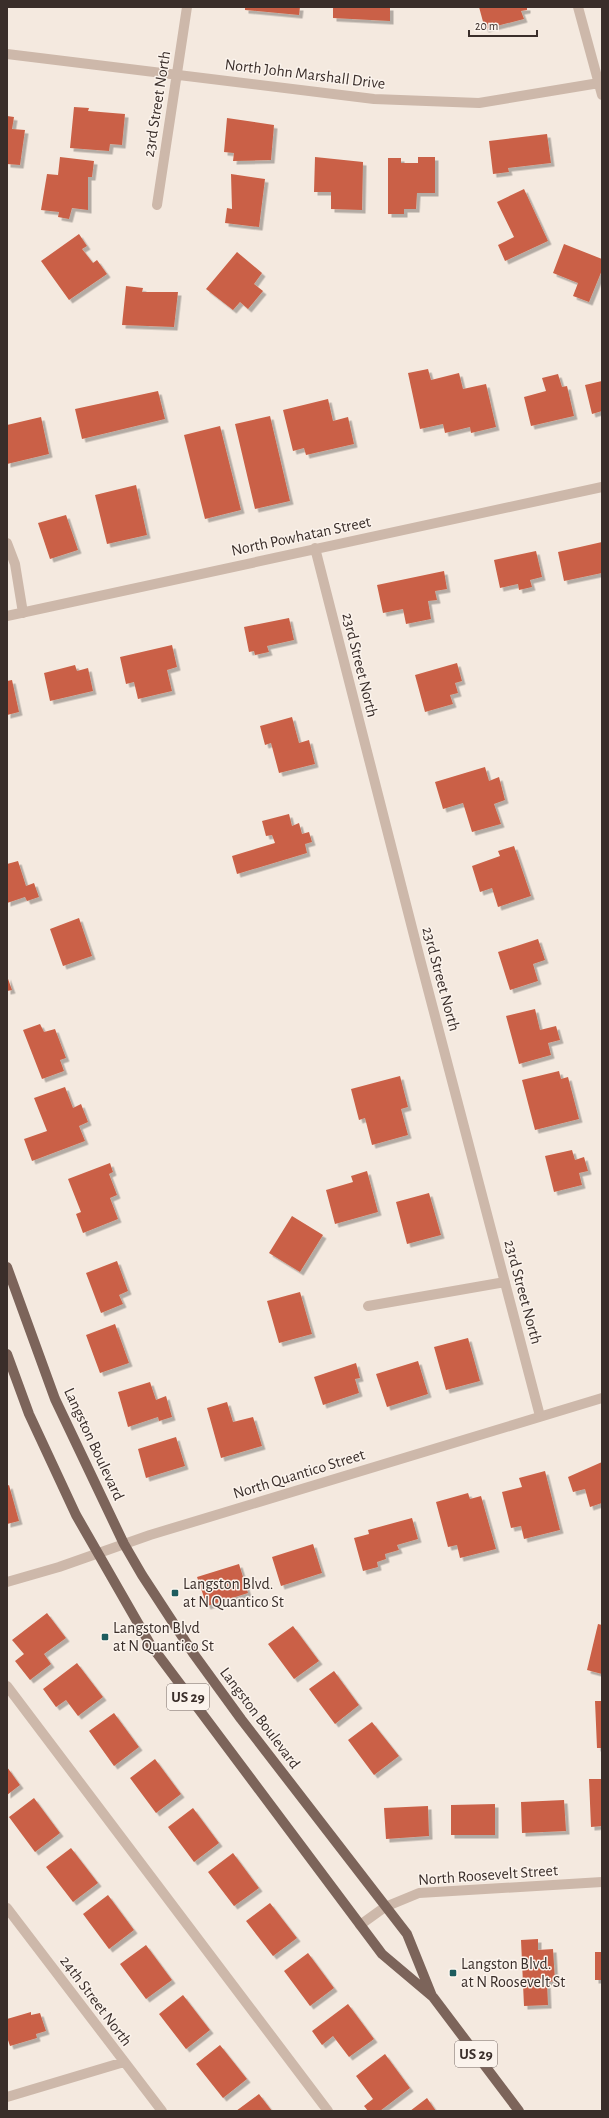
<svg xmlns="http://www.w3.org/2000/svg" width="609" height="2118" font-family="'Alegreya Sans',sans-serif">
  <defs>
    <filter id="shadow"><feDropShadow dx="3.5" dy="3.5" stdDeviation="0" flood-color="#0004"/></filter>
  </defs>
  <rect width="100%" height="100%" fill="#f4e9df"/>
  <path fill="#ca6146" filter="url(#shadow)" d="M245 7H300L299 15 245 10Z
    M333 7H390V21L333 18Z
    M479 7H527V10L521 11 524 19 485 29Z
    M74 107 89 108 88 111 125 114 122 145 110 144 109 151 70 148Z
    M7 116 14 117 12 129 25 130 20 165 7 164Z
    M227 118 274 125 271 160 233 161 234 153 224 152Z
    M547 134 551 163 508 168 509 172 493 174 489 141Z
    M60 157 94 161 92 177H88V210L72 208 69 219 58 217 59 212 41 210 47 174 58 175Z
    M315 157 363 162 362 210 331 209V192H314Z
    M418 157H435V193H417L416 209H404V214H388V158H401V163H418Z
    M231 174 265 179 259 227 225 223 227 208 232 209Z
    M524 189 548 241 505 261 498 245 514 237 497 202Z
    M79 234 87 246 82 249 93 263 97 260 107 274 69 300 41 261Z
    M564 244 602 259V270L589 302 573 296 578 283 553 273Z
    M237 252 262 273 254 284 263 291 248 309 240 302 233 310 206 289Z
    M126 286 143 288 142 292H178L174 327 122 325Z
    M428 369 431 380 459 373 463 389 486 384 496 427 471 433 470 427 445 433 443 424 420 429 408 373Z
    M558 374 562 387 567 386 574 416 531 426 524 397 546 391 542 378Z
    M602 381V411L592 414 585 385Z
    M158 391 165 419 82 439 75 409Z
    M328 399 333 421 348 417 354 444 306 455 304 448 293 451 283 410Z
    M270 416 290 501 255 509 235 424Z
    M41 417 49 454 7 464V425Z
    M220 426 241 510 205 519 184 435Z
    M136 485 147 535 107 544 95 495Z
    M66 515 78 550 50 559 38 523Z
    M602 542V573L564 581 558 552Z
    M536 551 542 577 530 580 532 587 519 590 518 584 500 588 494 560Z
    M444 571 447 589 435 591 437 600 428 601 431 619 406 624 403 609 383 613 377 585Z
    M289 618 294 640 267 646 269 652 255 655 254 651 249 652 244 627Z
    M172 645 177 667 167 670 172 691 138 699 134 682 126 684 120 657Z
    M457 663 462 681 455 683 458 693 450 695 453 704 425 712 415 675Z
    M75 665 77 671 88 668 93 691 50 701 44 673Z
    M12 680 19 712 7 715V681Z
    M292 717 299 743 309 740 315 764 279 773 271 743 265 745 260 726Z
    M485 767 489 781 499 777 505 800 494 804 501 824 472 832 463 803 443 809 435 782Z
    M289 814 292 826 299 823 302 834 309 832 312 842 305 844 307 853 237 874 232 856 275 843 272 835 266 836 262 821Z
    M514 846 531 896 498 907 492 888 480 892 472 866 500 856 498 851Z
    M18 861 26 886 34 883 39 897 27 901 25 897 7 903V864Z
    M79 918 92 956 63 966 50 929Z
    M538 939 545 960 533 964 538 981 510 990 498 952Z
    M7 976 12 990 7 991Z
    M535 1009 540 1030 556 1026 560 1040 548 1043 551 1055 519 1064 506 1016Z
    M40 1024 44 1032 55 1029 66 1058 60 1060 64 1071 42 1079 23 1030Z
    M559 1071 561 1079 568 1077 579 1119 535 1130 522 1080Z
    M400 1076 408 1107 401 1109 408 1135 372 1145 365 1118 359 1120 351 1089Z
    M65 1087 73 1108 81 1104 88 1122 79 1126 85 1141 32 1161 24 1139 47 1131 34 1098Z
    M572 1150 575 1160 584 1157 588 1171 579 1173 582 1185 554 1192 545 1156Z
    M110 1163 113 1172 109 1174 117 1195 110 1198 118 1219 83 1233 76 1214 81 1212 68 1179Z
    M367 1171 378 1212 335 1224 326 1190 353 1182 351 1176Z
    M429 1193 441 1235 407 1244 396 1202Z
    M292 1216 323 1235 300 1272 269 1253Z
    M117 1261 128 1291 119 1295 123 1304 101 1313 86 1273Z
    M300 1292 312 1334 279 1343 267 1301Z
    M115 1324 129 1363 100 1373 86 1335Z
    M468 1338 480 1381 446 1390 434 1347Z
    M418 1361 428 1394 387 1407 376 1374Z
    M356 1363 360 1378 355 1379 359 1393 323 1405 314 1377Z
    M150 1382 156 1400 166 1396 172 1417 159 1421 158 1417 128 1427 118 1392Z
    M227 1402 233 1422 253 1417 262 1446 221 1458 207 1408Z
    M176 1437 185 1466 146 1478 138 1449Z
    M602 1462V1503L590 1507 585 1489 573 1492 568 1477Z
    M545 1471 560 1530 524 1539 521 1526 511 1528 502 1492 522 1487 519 1478Z
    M9 1485 19 1521 7 1524V1486Z
    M468 1493 470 1499 481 1496 496 1549 460 1558 457 1545 448 1547 436 1502Z
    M412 1518 418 1539 397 1545 399 1550 385 1554 386 1559 377 1562 378 1567 363 1571 354 1538 369 1534 368 1530Z
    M313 1544 322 1573 281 1586 272 1557Z
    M239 1564 248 1593 207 1606 197 1577Z
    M47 1613 66 1638 44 1654 51 1664 30 1680 15 1661 24 1654 12 1640Z
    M598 1624 602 1625V1674L587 1670Z
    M293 1626 319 1661 294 1679 268 1644Z
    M77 1663 103 1697 78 1716 66 1700 56 1707 43 1689Z
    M334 1671 359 1705 335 1724 309 1689Z
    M595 1701H602V1748H597Z
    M114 1713 139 1747 114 1766 89 1731Z
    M372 1722 399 1756 374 1775 348 1740Z
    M155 1759 181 1794 156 1813 130 1778Z
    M7 1767 20 1785 7 1795Z
    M589 1779H602V1826L591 1827Z
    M34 1798 60 1833 35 1852 9 1817Z
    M564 1800 566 1831 522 1833 521 1802Z
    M495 1804V1835H451V1805Z
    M428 1806 429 1836 386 1839 384 1808Z
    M193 1808 219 1843 194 1862 168 1827Z
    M71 1848 98 1883 73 1902 46 1867Z
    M233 1853 259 1888 234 1906 208 1872Z
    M108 1895 134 1930 109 1949 83 1914Z
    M270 1903 297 1938 273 1956 246 1921Z
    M538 1939V1950L553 1949 555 1981 547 1982 548 2005 524 2006 521 1940Z
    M146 1945 172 1980 146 1999 120 1964Z
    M595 1952H602V1980H595Z
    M308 1953 334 1988 310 2006 284 1971Z
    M183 1995 210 2030 186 2049 159 2014Z
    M348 2004 374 2039 349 2057 333 2036 322 2045 312 2031Z
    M31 2012V2015L40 2013 46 2031 36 2034 37 2038 10 2046 7 2037V2019Z
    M220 2045 247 2079 223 2098 196 2064Z
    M385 2054 410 2088 380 2111H368L364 2106 373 2099 356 2076Z
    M259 2094 272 2111H236Z
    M427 2098 436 2111H410Z"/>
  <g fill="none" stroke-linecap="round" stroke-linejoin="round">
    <path stroke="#cdb8aa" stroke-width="10" d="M578 7 602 95
      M7 54 374 99 479 103 599 83
      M157 205 187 7
      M7 543 15 564 23 613
      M315 548 420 959 540 1416
      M7 616 602 487
      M368 1306 505 1282
      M7 1582 59 1567 150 1535 602 1398
      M7 1686 328 2111
      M7 1908 162 2111
      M360 1925 385 1907 419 1893 602 1882
      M7 2097 124 2062"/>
    <path stroke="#7c645a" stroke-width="10" d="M7 1267 55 1399 124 1544 142 1575 193 1653 241 1719 407 1934 432 1996
      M7 1354 29 1414 76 1515 150 1644 382 1954 433 1997 519 2111"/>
  </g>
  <g fill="#1d5c5e" stroke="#fbf3ec" stroke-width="1.5">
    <rect x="171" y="1589" width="8" height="8" rx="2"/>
    <rect x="101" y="1633" width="8" height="8" rx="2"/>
    <rect x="449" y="1969" width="8" height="8" rx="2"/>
  </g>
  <g text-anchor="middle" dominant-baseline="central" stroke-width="3" stroke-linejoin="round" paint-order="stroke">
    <g fill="#fbf3ec" stroke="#746964" stroke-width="1">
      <rect x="167" y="1684" width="42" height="26" rx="3"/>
      <rect x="455" y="2041" width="42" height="26" rx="3"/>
    </g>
    <g font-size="15" font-weight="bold" fill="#3a2e2a">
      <text x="188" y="1697">US 29</text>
      <text x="476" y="2054">US 29</text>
    </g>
    <g font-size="16" fill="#3a2e2a" stroke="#fbf3ec">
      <text transform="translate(305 74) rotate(7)">North John Marshall Drive</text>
      <text transform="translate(157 104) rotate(-81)">23rd Street North</text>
      <text transform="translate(301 536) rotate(-12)">North Powhatan Street</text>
      <text transform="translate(360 665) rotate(76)">23rd Street North</text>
      <text transform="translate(441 979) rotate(75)">23rd Street North</text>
      <text transform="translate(523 1292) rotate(75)">23rd Street North</text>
      <text transform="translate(94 1444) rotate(65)">Langston Boulevard</text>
      <text transform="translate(299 1474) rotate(-17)">North Quantico Street</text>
      <text transform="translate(260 1718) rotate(53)">Langston Boulevard</text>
      <text transform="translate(488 1875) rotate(-4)">North Roosevelt Street</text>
      <text transform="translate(96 2001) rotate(53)">24th Street North</text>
    </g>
    <g font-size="16" fill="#3a2e2a" stroke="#fbf3ec" text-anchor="start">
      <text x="183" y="1584">Langston Blvd.<tspan x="183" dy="18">at N Quantico St</tspan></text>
      <text x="113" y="1628">Langston Blvd<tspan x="113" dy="18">at N Quantico St</tspan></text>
      <text x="461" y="1964">Langston Blvd.<tspan x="461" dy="18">at N Roosevelt St</tspan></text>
    </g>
  </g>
  <rect width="609" height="2118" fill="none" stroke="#3a2e2a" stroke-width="16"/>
  <path d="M469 30v6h68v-6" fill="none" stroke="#3a2e2a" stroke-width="2"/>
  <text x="475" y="30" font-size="12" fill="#3a2e2a" stroke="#fbf3ec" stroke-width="3" paint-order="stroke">20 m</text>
</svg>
